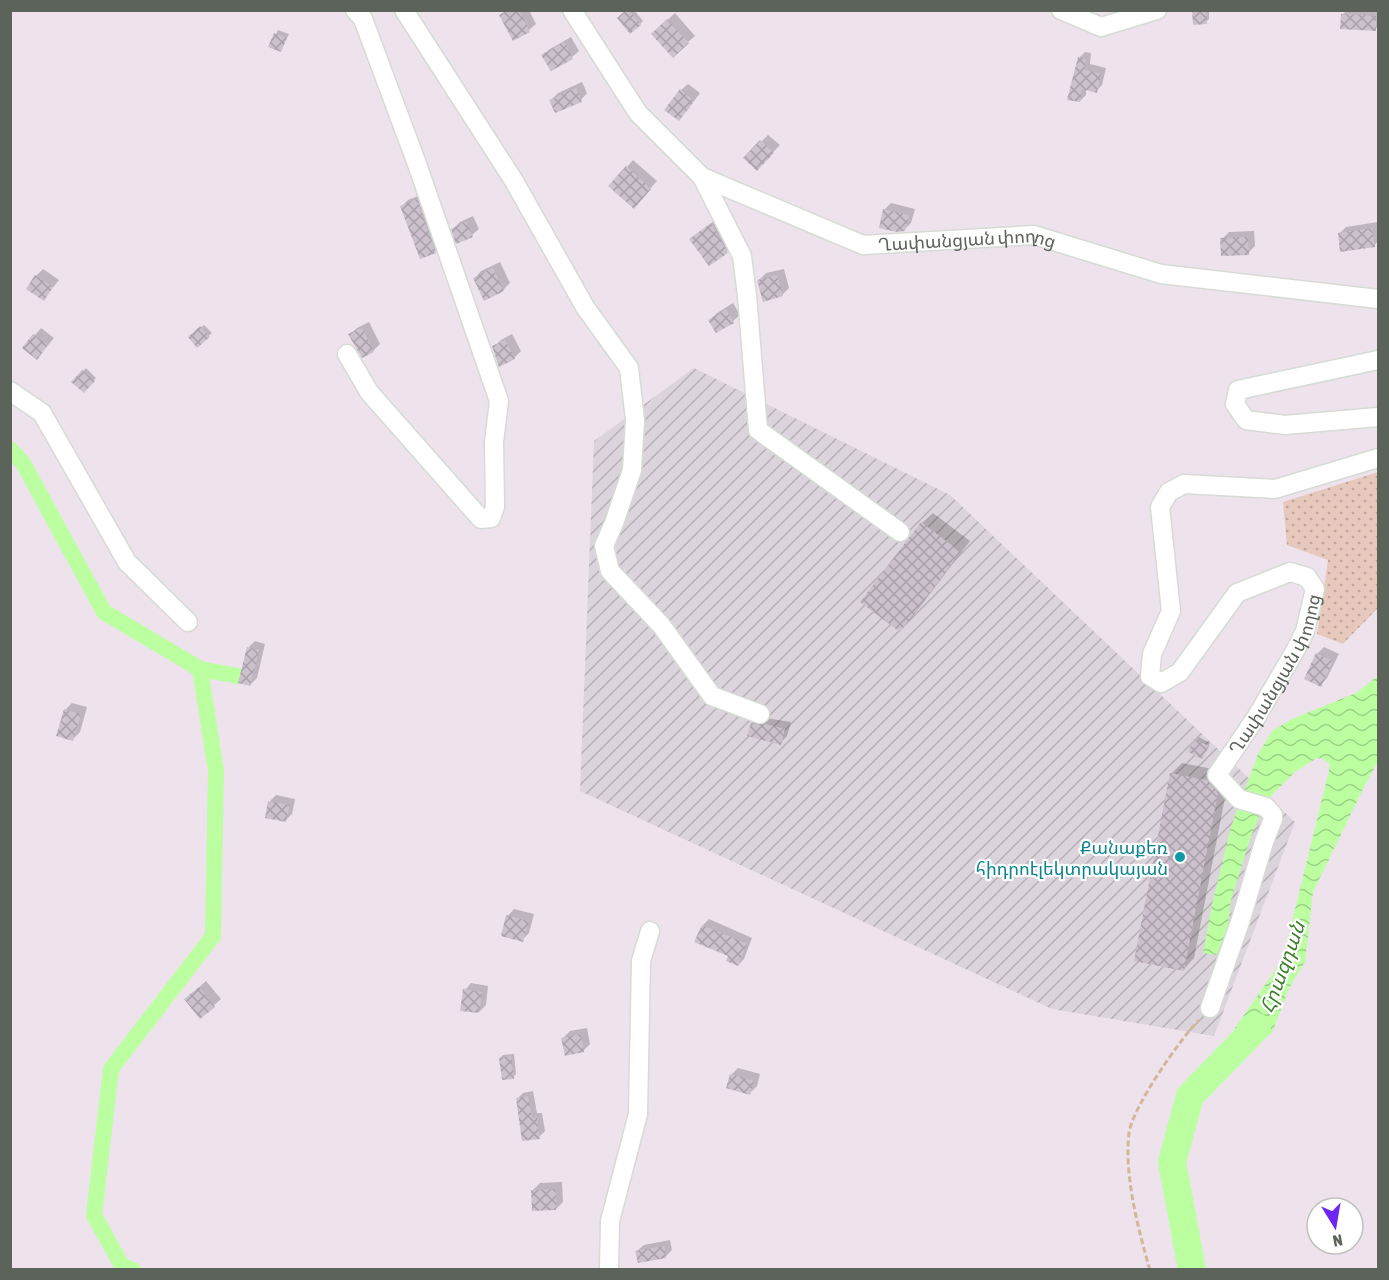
<svg xmlns="http://www.w3.org/2000/svg" width="1389" height="1280" font-family="'Asap Condensed','Noto Sans Armenian',sans-serif">
  <defs>
    <pattern id="industrial-furrows" width="10" height="10" patternUnits="userSpaceOnUse" patternTransform="scale(1.5)"><rect width="10" height="10" fill="#dcd4dc"/><path d="M-1 1l2-2M0 10L10 0M9 11l2-2" fill="none" stroke="#b6b0b5"/></pattern>
    <pattern id="grass-dots" width="8" height="8" patternUnits="userSpaceOnUse" patternTransform="scale(1.5)"><rect width="8" height="8" fill="#e7c8bc"/><path d="M2 2h.1M6 6h.1" fill="none" stroke="#bea69c" stroke-width="1.8" stroke-linecap="round"/></pattern>
    <pattern id="water-waves" width="16" height="10" patternUnits="userSpaceOnUse" patternTransform="scale(1.5)"><rect width="16" height="10" fill="#bbffa0"/><path d="M0 5q4-4 8 0t8 0" fill="none" stroke="#9bd285"/></pattern>
    <pattern id="building-cross-hatch" width="8" height="8" patternUnits="userSpaceOnUse" patternTransform="scale(1.5)"><rect width="8" height="8" fill="#cbc0cc"/><path d="M0 0l8 8M0 8l8-8" fill="none" stroke="#a8a0a9"/></pattern>
  </defs>
  <rect width="100%" height="100%" fill="#eee2ed"/>
  <path fill="url(#industrial-furrows)" d="M694 368 950 495 1295 822 1214 1036 1052 1009 580 791 594 441Z"/>
  <path fill="url(#grass-dots)" d="M1378 472V608L1343 644 1317 634 1328 560 1287 545 1283 502Z"/>
  <path fill="url(#water-waves)" d="M1378 676V761L1362 791 1313 892 1305 962 1289 988 1272 1033 1230 1056 1233 1031 1283 959 1329 770V764L1324 759 1317 758 1295 772 1266 801 1251 836 1231 900 1227 933 1216 955 1203 953 1212 905 1231 827 1258 754 1272 731 1292 719 1356 693Z"/>
  <path fill="#0003" d="M506 10H529L536 24 529 30 513 39 501 15Z
    M628 10H634L643 21 640 24Z
    M1209 10V19L1206 22 1193 11Z
    M1347 10H1378V26L1375 30 1342 15Z
    M675 13 695 36 688 42 653 34Z
    M278 30 289 34 281 50 270 46Z
    M571 37 579 51 572 57 551 69 543 56 550 49Z
    M1085 52 1091 53 1090 64 1106 68 1102 85 1096 91 1086 89V95L1080 101 1079 58Z
    M582 82 587 93 581 100H551L558 93Z
    M688 84 700 93 686 112 681 90Z
    M768 135 780 145 757 169 745 158Z
    M633 160 657 181 640 200 627 167Z
    M423 194 441 245 435 251 402 206 408 200Z
    M891 203 915 209 911 223 904 230 884 210Z
    M473 216 479 229 472 235 453 229 460 222Z
    M718 218 734 245 727 251 691 239Z
    M1378 222V241L1374 246 1339 234 1346 227Z
    M1254 231 1255 246 1248 253 1222 239 1229 232Z
    M500 262 510 283 503 290 475 278 481 271Z
    M43 269 59 280 44 299 36 276Z
    M784 269 789 288 782 295 759 280 766 273Z
    M733 303 740 315 733 321 717 331 710 320 717 313Z
    M369 322 380 344 373 351 350 334 357 328Z
    M204 325 212 333 197 346 190 337Z
    M41 328 54 338 43 351 24 348Z
    M512 334 521 351 514 358 500 365 494 347 501 340Z
    M86 368 96 378 84 391 74 382Z
    M933 513 970 541 910 620 900 630 922 523Z
    M255 641 265 644 257 678 250 685 248 648Z
    M1324 647 1339 654 1327 678 1321 685 1317 654Z
    M72 703 87 707 80 732 73 739 65 710Z
    M759 717 791 722 787 736 780 743 752 723Z
    M1199 737 1210 743 1202 757 1190 751Z
    M1182 763 1218 770 1228 782 1194 958 1184 969 1171 774Z
    M276 795 295 799 292 814 285 821 270 801Z
    M514 909 534 914 529 933 522 940 508 916Z
    M709 919 752 938 744 959 738 965 703 925Z
    M206 981 221 999 201 1017 186 999Z
    M471 983 488 986 486 1005 479 1012 465 990Z
    M587 1028 590 1044 583 1051 563 1038 570 1031Z
    M514 1054 516 1074 513 1077 500 1058 503 1055Z
    M738 1068 760 1074 757 1086 750 1093 731 1075Z
    M533 1091 537 1113H542L545 1131 539 1137 517 1099 523 1093Z
    M562 1182 563 1202 556 1209 533 1190 540 1183Z
    M670 1240 672 1250 665 1257 637 1251 644 1245Z"/>
  <g fill="none" stroke-linecap="round" stroke-linejoin="round">
    <path stroke="#bbffa0" stroke-width="16" d="M10 449 23 463 104 612 200 669 238 676
      M133 1270 122 1266 94 1215 111 1069 213 936 216 771 200 669"/>
    <path stroke="#bbffa0" stroke-width="28" d="M1192 1270 1172 1162 1190 1096 1257 1027"/>
  </g>
  <path fill="url(#building-cross-hatch)" d="M508 10H519L530 32 513 41 499 15Z
    M626 10H629L641 25 630 34 617 18Z
    M1192 10H1206L1207 24 1193 25Z
    M1341 14 1376 16V31L1340 29Z
    M667 19 689 43 673 58 651 34Z
    M274 33 287 38 281 52 268 47Z
    M564 42 573 59 551 71 541 55Z
    M1078 57 1086 59 1085 70 1101 74 1097 93 1082 89 1080 102 1067 100Z
    M576 88 582 102 555 113 549 100Z
    M680 89 694 101 679 121 664 110Z
    M760 140 774 153 757 171 743 158Z
    M626 166 651 189 634 209 608 186Z
    M417 199 436 253 420 259 400 206Z
    M883 209 909 215 905 231 897 232 879 228Z
    M466 222 473 237 456 244 451 229Z
    M711 223 728 253 709 266 689 239Z
    M1372 228 1375 247 1340 252 1338 233Z
    M1248 237 1249 255 1221 256 1220 238Z
    M493 268 504 291 484 301 473 278Z
    M35 275 53 287 44 301 26 289Z
    M777 275 783 296 763 302 757 280Z
    M726 309 734 323 716 333 708 320Z
    M200 326 210 337 197 348 188 337Z
    M362 328 374 352 362 358 348 334Z
    M33 334 48 345 37 360 22 348Z
    M505 340 515 359 499 367 492 346Z
    M82 370 95 381 84 393 71 382Z
    M921 522 961 552 900 632 860 602Z
    M247 647 259 650 250 686 238 683Z
    M1316 653 1333 661 1321 687 1304 679Z
    M64 709 81 714 73 741 56 736Z
    M751 723 761 725 765 724 785 729 781 745 747 736Z
    M1194 739 1209 746 1202 759 1188 752Z
    M1170 773 1207 780 1218 793 1184 971 1134 961Z
    M268 801 290 805 286 822 265 818Z
    M506 915 529 921 523 942 501 936Z
    M702 925 747 944 738 966 726 961 728 956 694 942Z
    M199 987 215 1007 200 1019 184 999Z
    M463 989 482 992 479 1013 460 1011Z
    M581 1034 584 1052 565 1056 561 1038Z
    M511 1056 514 1079 502 1080 499 1058Z
    M730 1074 754 1081 750 1095 726 1088Z
    M528 1096 532 1118H537L540 1139 522 1141 516 1098Z
    M556 1189V1210L532 1211 531 1190Z
    M664 1246 666 1258 638 1263 635 1251Z"/>
  <g fill="none" stroke-linecap="round" stroke-linejoin="round">
    <g stroke="#d5dcd4" stroke-width="21">
      <g id="minor">
        <path d="M404 10 514 181 585 307 629 368 635 420 632 470 614 523 604 546 610 571 661 625 712 696 760 714"/>
        <path id="s1" d="M572 10 638 113 702 177 863 245 1034 235 1161 274 1378 299"/>
        <path d="M1061 10 1101 27 1157 10"/>
        <path d="M702 177 742 256 747 296 758 430 900 532"/>
        <path d="M347 354 369 392 481 519 491 518 495 507 494 442 499 401 417 164 363 19 355 10"/>
        <path d="M1378 360 1238 390 1235 404 1246 420 1285 425 1378 417"/>
        <path d="M10 391 42 413 127 562 188 622"/>
        <path id="s2" d="M1210 1008 1241 919 1264 842 1273 819V815L1266 807 1239 799 1217 775 1257 716 1295 651 1305 631 1315 589 1307 577 1290 572 1237 593 1180 672 1161 683 1150 676 1152 654 1171 611 1160 507 1169 492 1184 484 1275 489 1378 458"/>
        <path d="M609 1270 610 1221 638 1114 641 961 650 931"/>
      </g>
    </g>
    <path stroke="#d0b899" stroke-width="3" stroke-dasharray="6 3" stroke-linecap="butt" d="M1150 1270C1138 1229 1124 1175 1129 1133 1132 1108 1180 1039 1199 1020"/>
    <use href="#minor" stroke="#fff" stroke-width="18"/>
  </g>
  <circle fill="#0f9aa8" stroke="#fff" stroke-width="2" cx="1180" cy="857" r="6"/>
  <g text-anchor="middle" dominant-baseline="central" stroke-width="4.5" stroke-linejoin="round" paint-order="stroke">
    <g font-size="18" fill="#5c635a" stroke="#fff">
      <text stroke="none"><textPath href="#s1" startOffset="492">Ղափանցյան փողոց</textPath></text>
      <text stroke="none"><textPath href="#s2" startOffset="392">Ղափանցյան փողոց</textPath></text>
    </g>
    <g font-size="18" fill="#0d838f" stroke="#fff" text-anchor="end">
      <text x="1168" y="847">Քանաքեռ<tspan x="1168" dy="21">հիդրոէլեկտրակայան</tspan></text>
    </g>
    <g font-size="20" font-style="italic" fill="#3d7f2b" stroke="#fff">
      <text transform="translate(1282 967) rotate(-70)">Հրազդան</text>
    </g>
  </g>
  <rect width="1389" height="1280" fill="none" stroke="#5c635a" stroke-width="24"/>
  <g transform="translate(1335 1226) rotate(169)"><circle r="28" fill="#ffffff" stroke="#bec1bd" stroke-width="1.5"/>
  <path d="M0-4.5L10 22L0 15L-10 22Z" fill="#6e24f2"/>
  <text y="-9" font-size="16" font-weight="bold" text-anchor="middle" fill="#5c635a">N</text>
  </g>
</svg>
